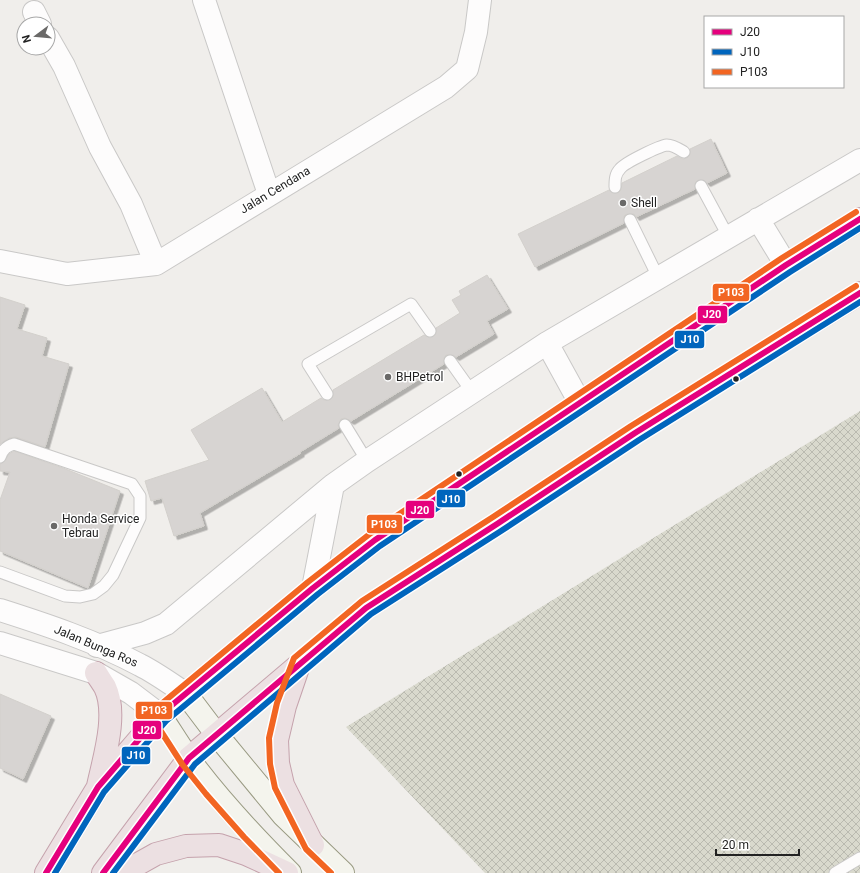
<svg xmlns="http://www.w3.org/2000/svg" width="860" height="873" font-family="Roboto,sans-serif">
  <defs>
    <pattern id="construction-cross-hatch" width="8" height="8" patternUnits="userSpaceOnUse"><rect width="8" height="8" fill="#d9d9cd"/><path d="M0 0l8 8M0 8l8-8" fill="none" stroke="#babab0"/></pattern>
    <filter id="shadow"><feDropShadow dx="3.5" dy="3.5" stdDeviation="0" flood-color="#0004"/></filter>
  </defs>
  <rect width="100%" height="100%" fill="#f0eeeb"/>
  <path fill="url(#construction-cross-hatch)" d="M860 411V873H485L346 727Z"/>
  <path fill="#d7d4d2" stroke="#d3d0cc" filter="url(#shadow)" d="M711 139 727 173 707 183 704 180H698L695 183V189L636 217 634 214H627L624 216V223L535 267 518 234 609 190 612 193H618L621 190 622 183 677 156 683 159 687 158 690 155V149Z
    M487 275 508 309 487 321 494 334 456 357 453 355H446L444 358V364L351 421 345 418 341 419 338 425 339 428 300 452 301 453 200 513 204 526 174 536 162 498 151 501 145 481 209 460 191 430 262 388 282 422 321 398 324 400H330L333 397V390L424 335 430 338 434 336 436 334V328L460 313 452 300 461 295 459 291Z
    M0 297 25 305 17 329 47 338 42 356 69 364 45 447 16 437 9 438 0 444Z
    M14 451 63 468 120 491 88 588 0 551V500L10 472 0 471V464L4 462 9 454Z
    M0 694 51 716 23 779 0 768Z"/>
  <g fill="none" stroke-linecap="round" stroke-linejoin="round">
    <g stroke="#c9c8c7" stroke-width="13">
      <path id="lane" d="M701 186 728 236
        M615 187C615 180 615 174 620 169 624 163 659 146 667 145 673 145 679 149 684 152
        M630 220 658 277
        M450 361 472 392
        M327 394 308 364 411 304 430 331
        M345 425 367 461
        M0 457C3 449 7 446 14 444L132 484 140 496V518L113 575 104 586 93 594 80 597 65 596 0 572
        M835 873 860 858"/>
    </g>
    <g stroke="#c9c8c7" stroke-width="24">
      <path id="street" d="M204 0 269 194
        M34 12 40 24
        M48 38 64 66 100 147 131 204 156 264
        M758 219 786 265
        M0 261 67 274 156 264 446 87 467 69 476 32 480 0
        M547 343 580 403
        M313 588 333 485
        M0 610C47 625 95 641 140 665 156 673 171 684 186 694
        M0 643 96 673 131 693 160 715
        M97 646 145 633 166 624 333 485 367 461 547 343 860 160"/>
    </g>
    <g stroke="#999a82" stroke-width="24">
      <path id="secondary" d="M186 694 217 735 283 815 343 873
        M160 715C170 730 179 745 189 759 219 800 254 837 290 873"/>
    </g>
    <g stroke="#c5a2ac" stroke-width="24">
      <path id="highway" d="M299 665 285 706 277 740 278 763 283 785 313 845
        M96 673C99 678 102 682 105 687 118 714 104 758 98 786
        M46 873 98 787 160 715 313 588 375 540 786 265 860 219
        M103 873 189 758 366 608 497 524 635 433 860 293
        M122 873 156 854 186 846 219 845 246 854 287 873"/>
    </g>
    <use href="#lane" stroke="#fdfcfc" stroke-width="11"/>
    <use href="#street" stroke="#fdfcfc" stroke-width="22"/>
    <use href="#secondary" stroke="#f4f4ed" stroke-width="22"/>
    <use href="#highway" stroke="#ece0e2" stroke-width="22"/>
    <g stroke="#fff" stroke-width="9">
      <path id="bus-1" d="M46 873 98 787 160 715 313 588 375 540 786 265 860 219
        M103 873 189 758 366 608 497 524 635 433 860 293"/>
    </g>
    <g stroke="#fff" stroke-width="9">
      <path id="bus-2" d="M55 873 104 792 166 721 318 594 380 546 790 272 860 228
        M113 873 195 764 371 614 501 531 639 440 860 302"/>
    </g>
    <g stroke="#fff" stroke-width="9">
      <path id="bus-3" d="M279 873 244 837 206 794 182 764 153 719 152 714 154 710 308 582 371 533 782 258 856 212
        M331 873 306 849 275 788 270 764 269 738 277 703 294 658 362 601 493 517 631 426 856 286"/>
    </g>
    <use href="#bus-1" stroke="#e5007d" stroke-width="6"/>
    <use href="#bus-2" stroke="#0065bd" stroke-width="6"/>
    <use href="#bus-3" stroke="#f26522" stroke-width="6"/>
  </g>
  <g fill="#6a6968" stroke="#fff" stroke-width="1.5">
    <circle cx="623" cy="203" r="4"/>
    <circle cx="388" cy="377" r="4"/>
    <circle cx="54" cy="526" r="4"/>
  </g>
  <g fill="#222" stroke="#fff" stroke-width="1.5">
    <circle cx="736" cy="379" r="3.5"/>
    <circle cx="459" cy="474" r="3.5"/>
  </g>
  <g text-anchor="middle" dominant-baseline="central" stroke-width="3" stroke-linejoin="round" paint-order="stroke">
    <g font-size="12" fill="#222" stroke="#fff">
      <text transform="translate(275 190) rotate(-31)">Jalan Cendana</text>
      <text transform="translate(96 646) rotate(23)">Jalan Bunga Ros</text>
    </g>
    <g font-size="12" fill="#222" stroke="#fff" text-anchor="start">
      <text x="631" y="203">Shell</text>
      <text x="396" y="377">BHPetrol</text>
      <text x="62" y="519">Honda Service<tspan x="62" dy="14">Tebrau</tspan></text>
    </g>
  </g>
  <g stroke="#fff" stroke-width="1.5">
    <rect x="712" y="283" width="38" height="19" rx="4" fill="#f26522"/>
    <rect x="697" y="305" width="31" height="19" rx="4" fill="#e5007d"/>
    <rect x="674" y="330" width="31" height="19" rx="4" fill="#0065bd"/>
    <rect x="436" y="489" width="30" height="19" rx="4" fill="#0065bd"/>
    <rect x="405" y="500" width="30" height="19" rx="4" fill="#e5007d"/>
    <rect x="366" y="514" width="37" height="20" rx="4" fill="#f26522"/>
    <rect x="135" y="701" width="38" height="19" rx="4" fill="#f26522"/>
    <rect x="132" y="720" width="30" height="20" rx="4" fill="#e5007d"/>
    <rect x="121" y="746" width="30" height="19" rx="4" fill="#0065bd"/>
  </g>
  <g font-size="11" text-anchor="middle" font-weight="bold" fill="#fff">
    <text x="731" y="296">P103</text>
    <text x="712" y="318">J20</text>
    <text x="690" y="343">J10</text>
    <text x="451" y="503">J10</text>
    <text x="420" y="514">J20</text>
    <text x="384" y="528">P103</text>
    <text x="154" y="714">P103</text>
    <text x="147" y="734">J20</text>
    <text x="136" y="759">J10</text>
  </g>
  <rect x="704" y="16" width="140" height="72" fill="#ffffff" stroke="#a7a7a7"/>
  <rect x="712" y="29" width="20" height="6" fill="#e5007d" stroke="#a7a7a7"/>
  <text x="740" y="36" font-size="12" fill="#222222">J20</text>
  <rect x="712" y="49" width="20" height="6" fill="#0065bd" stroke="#a7a7a7"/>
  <text x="740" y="56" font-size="12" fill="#222222">J10</text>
  <rect x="712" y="69" width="20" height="6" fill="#f26522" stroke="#a7a7a7"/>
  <text x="740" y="76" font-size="12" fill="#222222">P103</text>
  <g transform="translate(36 36) rotate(254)"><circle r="19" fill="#ffffff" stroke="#a7a7a7"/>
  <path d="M0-3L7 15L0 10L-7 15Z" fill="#6a6968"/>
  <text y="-6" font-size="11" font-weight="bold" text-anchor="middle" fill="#222222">N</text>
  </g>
  <path d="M716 849v6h83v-6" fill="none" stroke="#222222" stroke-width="2"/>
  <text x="722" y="849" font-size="12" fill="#222222" stroke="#ffffff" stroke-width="3" paint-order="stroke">20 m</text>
</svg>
